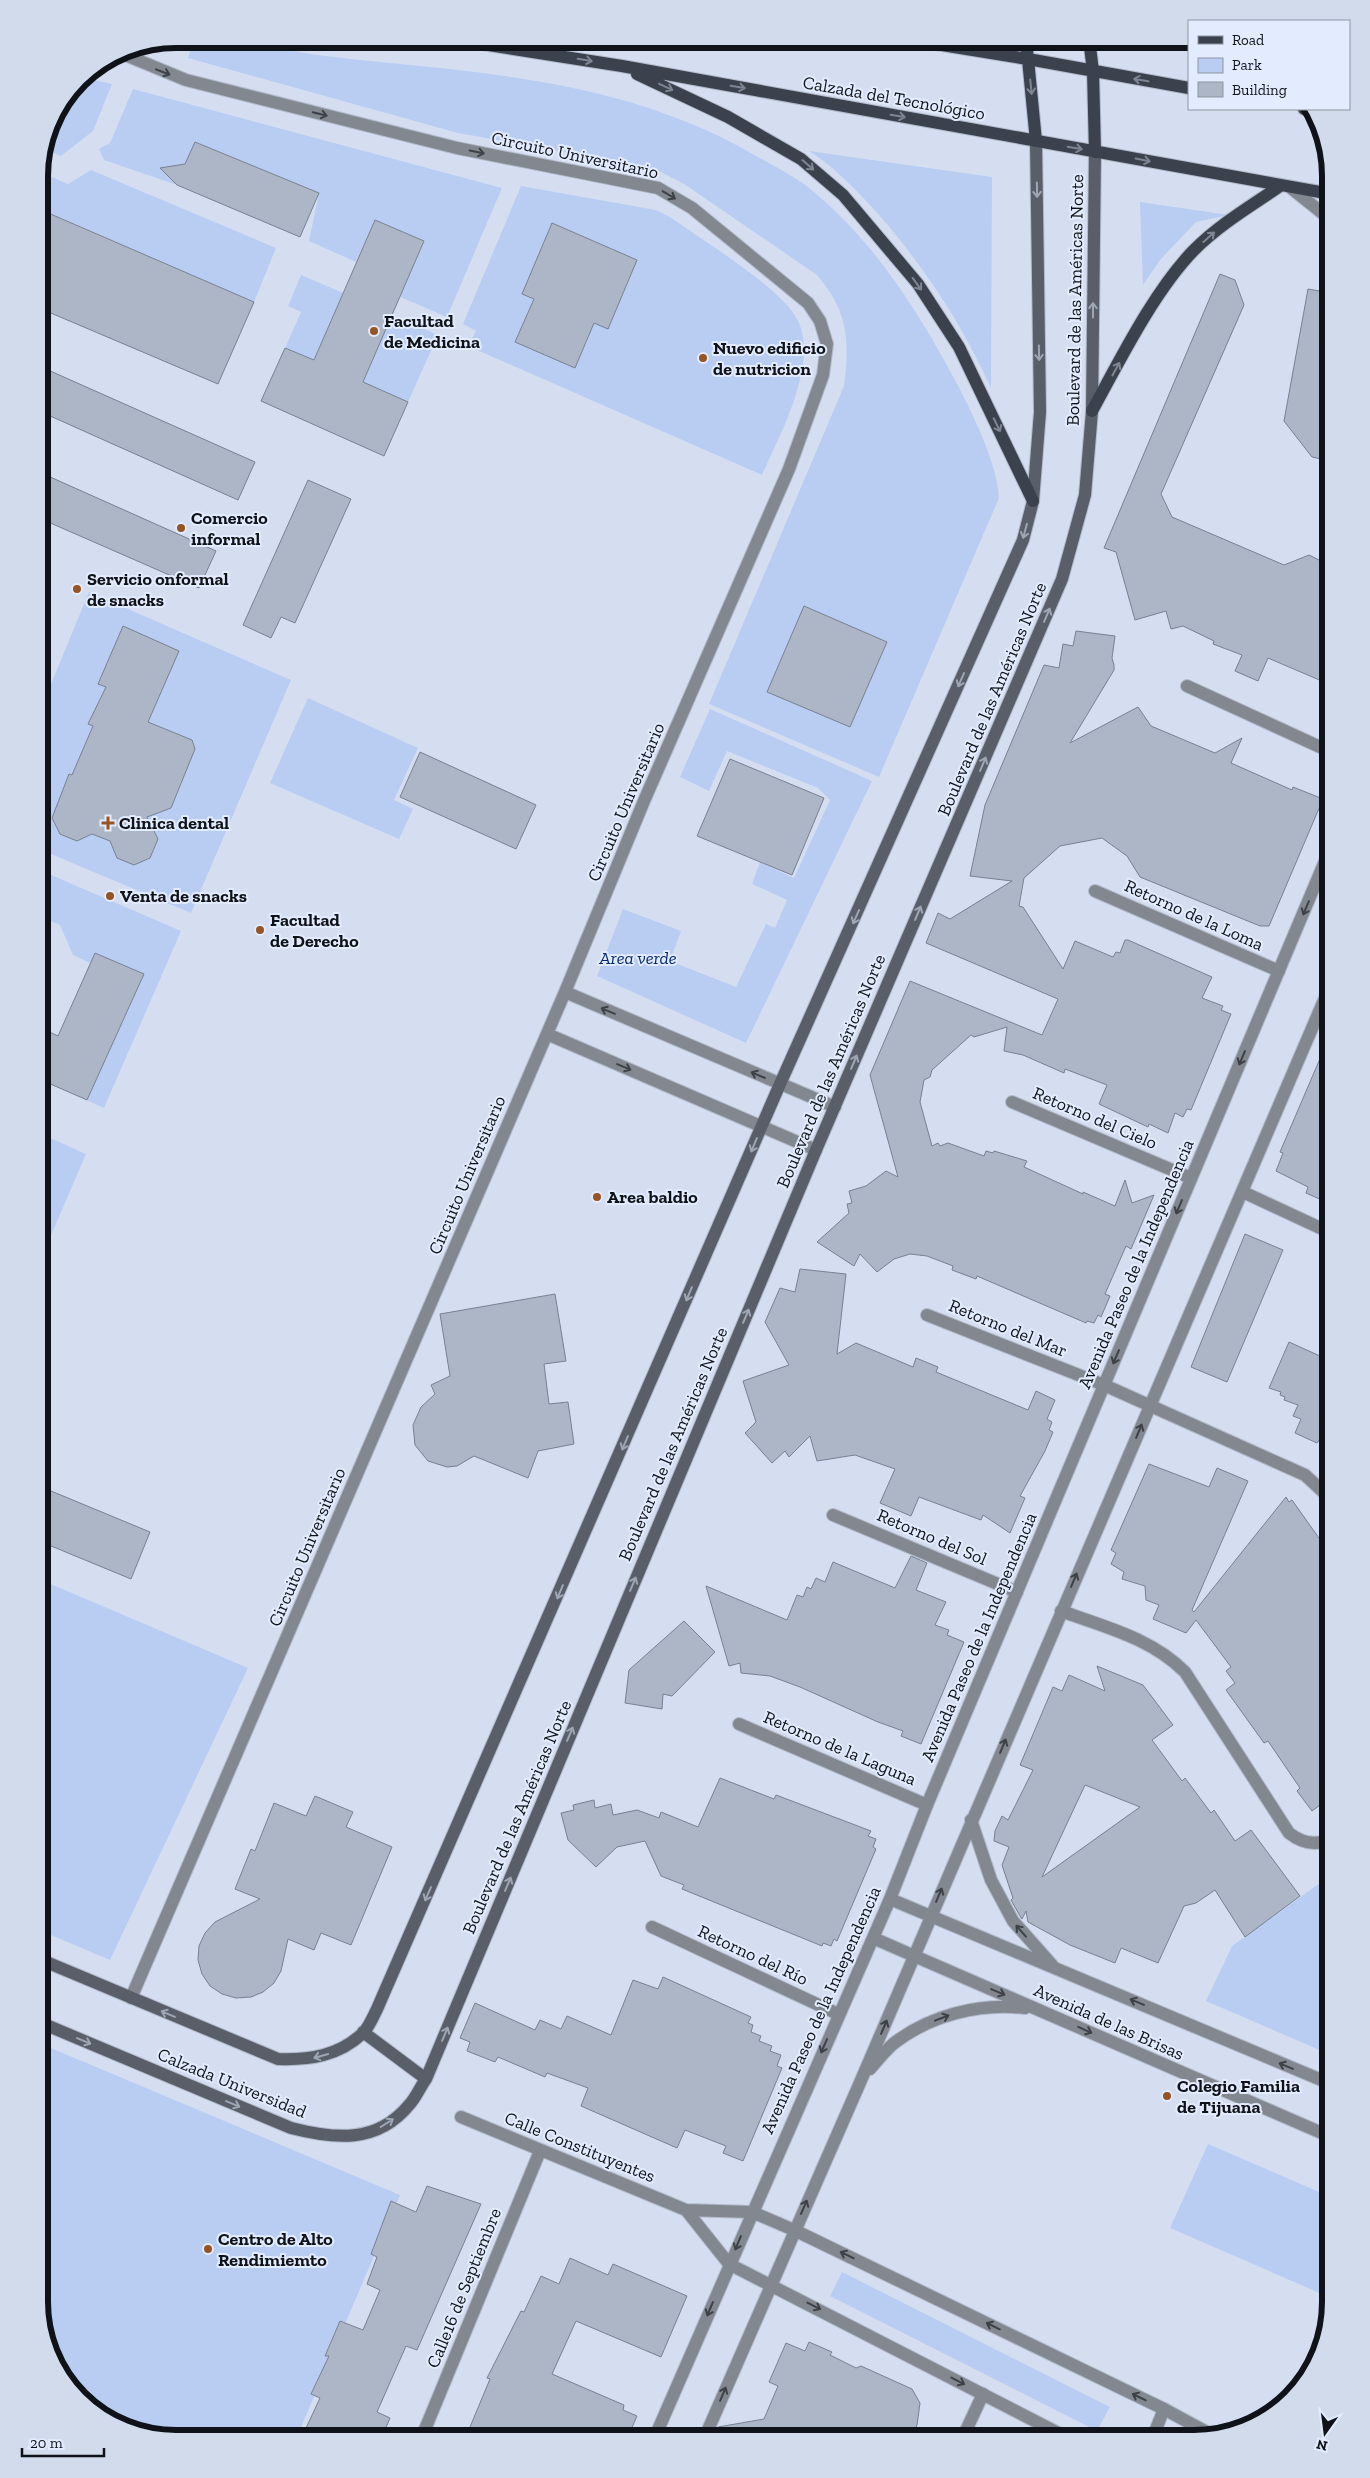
<svg xmlns="http://www.w3.org/2000/svg" width="1370" height="2478" font-family="'Zilla Slab',serif">
  <rect width="100%" height="100%" fill="#d5def1"/>
  <path fill="#b9cdf3" d="M194 39C210 39 228 37 244 39 261 42 277 47 294 51 319 56 344 58 370 61 503 74 632 85 751 153 770 164 791 174 808 187 863 231 906 292 940 353 961 390 997 456 999 498L879 777 709 704 844 386C850 341 848 311 817 275L684 184 659 171 633 164 458 133 188 58Z
    M81 77 112 84 93 131 61 156 43 149 49 123Z
    M133 89 502 188 447 317 400 297 424 241 375 220 356 262 309 241 319 193 195 142 177 185 104 160 99 149 110 143Z
    M809 151 992 177 991 388C962 324 925 268 879 215 857 191 836 168 809 151Z
    M91 170 276 248 254 302 40 209V172L68 184Z
    M521 186 656 210 670 217C702 240 780 287 797 319 806 335 805 358 801 375 794 410 776 443 762 475L468 346 476 331 463 324Z
    M1140 202 1229 215 1196 222 1160 260 1143 285Z
    M301 275 343 293 324 337 392 315 438 335 408 402 285 348 301 312 288 306Z
    M89 592 291 680 191 913 39 849V713Z
    M308 698 418 748 394 800 413 809 399 839 270 783Z
    M710 709 872 781 746 1043 597 976 623 909 681 931 670 961 736 987 766 924 775 928 787 900 752 884 760 862 794 878 830 800 818 788 727 751 709 791 680 777Z
    M42 871 181 931 104 1108 87 1100 143 974 95 953 90 963 73 955 60 925 39 916V879Z
    M39 1133 86 1154 39 1263Z
    M39 1579 248 1668 110 1960 39 1930Z
    M1331 1875V2055L1206 2001 1232 1946Z
    M39 2043 400 2195 296 2439H166L99 2416 49 2355 39 2303Z
    M1208 2144 1331 2197V2298L1170 2228Z
    M842 2272 1110 2407 1097 2431 830 2296Z
    M1004 2431 1020 2439H986L989 2433Z"/>
  <path fill="#acb6c7" stroke="#788191" fill-rule="evenodd" d="M195 142 319 193 300 237 177 185 160 168 185 164Z
    M39 209 254 302 218 384 39 308Z
    M375 220 424 241 363 382 408 402 384 456 261 401 285 348 314 360Z
    M552 223 637 260 608 329 594 323 575 368 515 342 534 299 522 294Z
    M1220 274 1235 280 1244 305 1161 494 1172 517 1284 565 1309 555 1331 566V685L1268 658 1258 681 1235 671 1242 655 1213 644 1214 641 1183 626 1171 629 1166 611 1135 620 1116 552 1104 548Z
    M1308 289 1331 293V461L1312 457 1284 421Z
    M39 366 255 462 238 500 39 411Z
    M39 472 216 551 199 588 39 518Z
    M308 480 351 499 295 623 281 617 271 638 243 625Z
    M804 606 887 642 850 727 767 692Z
    M123 626 179 651 148 722 192 740 195 749 171 808 147 817 158 839 150 858 134 865 117 858 110 841 92 834 77 841 60 834 52 818 69 774 72 775 93 726 88 724 106 687 98 684Z
    M1076 631 1115 636 1112 658 1114 665V670L1070 743 1138 707 1151 726 1215 753 1242 738 1231 763 1292 790 1293 787 1323 799 1269 926H1260L1140 877 1127 856 1102 838 1060 846 1024 878 1019 906 1023 907 1063 969 1075 941 1113 957 1116 952 1120 953 1125 940H1128L1212 977 1202 998 1223 1006 1221 1010 1231 1014 1191 1110 1187 1109 1183 1117 1175 1113 1168 1133 1149 1124 1148 1127 1099 1104 1107 1085 1065 1069 1064 1073 1023 1055 1004 1051 1007 1027 974 1037 971 1035 932 1070 930 1077 924 1080 920 1102 932 1146 938 1143 940 1146 948 1143 984 1156 986 1151 993 1153 994 1151 1027 1161 1024 1167 1083 1194V1192L1115 1206 1125 1180 1132 1203 1154 1195 1131 1249 1126 1246 1105 1294 1110 1296 1101 1317 1098 1315 1094 1323 1087 1321 1086 1323 977 1276 976 1279 952 1270 953 1266 927 1256 910 1254 894 1259 877 1272 860 1254 854 1266 817 1242 849 1213 847 1204 852 1203 849 1191 866 1186 886 1171 898 1177 870 1075 910 981 1042 1035 1058 999 926 943 938 913 950 919 1012 881 970 876 985 805 1044 665 1059 668 1063 644 1073 646Z
    M420 752 536 805 516 849 400 797Z
    M730 759 824 798 792 875 697 836Z
    M95 953 144 974 87 1100 39 1079V1027L58 1036Z
    M1331 1033V1204L1306 1193 1308 1187 1276 1171 1283 1153 1280 1152Z
    M1245 1234 1283 1250 1227 1382 1191 1367Z
    M800 1269 846 1274 837 1354 856 1343 913 1367 916 1358 938 1367 936 1372 1028 1410 1036 1391 1055 1400 1047 1419 1052 1422 1049 1430 1053 1432 1045 1451 1020 1496 1025 1498 1010 1533 983 1515 981 1520 919 1497 911 1516 880 1503 895 1469 855 1455 817 1461 810 1436 789 1457 785 1451 772 1463 745 1433 756 1422 743 1381 789 1365 765 1322 780 1288 795 1292Z
    M555 1294 566 1361 544 1364 549 1404 568 1402 574 1444 538 1451 528 1478 474 1456 457 1466 447 1467 428 1461 415 1445 413 1425 421 1407 435 1394 431 1385 450 1376 440 1314Z
    M1289 1342 1331 1361V1426L1317 1443 1295 1433 1301 1419 1293 1416 1298 1405 1284 1400 1285 1397 1280 1395 1281 1392 1269 1388Z
    M1149 1464 1209 1487 1217 1468 1248 1481 1192 1610 1194 1612 1286 1497 1289 1502 1292 1500 1331 1555V1797L1312 1811 1297 1791 1300 1788 1268 1741 1264 1743 1226 1690 1235 1683 1226 1671 1231 1667 1196 1620 1186 1633 1153 1619 1159 1605 1146 1600 1145 1586 1122 1579 1124 1572 1111 1564 1116 1553 1111 1550Z
    M39 1486 150 1532 131 1579 39 1541Z
    M911 1556 927 1563 916 1590 946 1602 935 1625 949 1630 947 1635 964 1642 921 1744 901 1736 903 1731 878 1722 800 1687 770 1676 741 1673 740 1663 729 1666 706 1586 787 1620 797 1595 803 1597 807 1587 811 1589 816 1578 825 1582 833 1562 895 1588Z
    M684 1621 715 1652 672 1696 663 1694 662 1709 625 1703 629 1670Z
    M1097 1666 1143 1685 1173 1725 1152 1740 1182 1781 1185 1778 1211 1813 1214 1810 1235 1841 1251 1830 1300 1896 1245 1937 1215 1890 1196 1903 1184 1906 1158 1963 1121 1948 1115 1963 1070 1945 1028 1922 1026 1911 1022 1919 1020 1916 1011 1900 1013 1898 1002 1865 1009 1847 994 1841 995 1831 1002 1816 1008 1820 1033 1770 1020 1765 1053 1687 1062 1691 1069 1675 1105 1691ZM1085 1785 1140 1807 1042 1877Z
    M720 1778 774 1799 776 1795 871 1831 868 1836 876 1839 873 1847 876 1849 837 1941 834 1939 831 1946 823 1943 822 1946 682 1889 684 1885 661 1876 645 1841 617 1847 596 1867 568 1840 561 1813 574 1810 573 1805 594 1800 595 1808 611 1804 613 1815 637 1810 659 1818 661 1812 698 1827Z
    M315 1796 353 1812 346 1827 392 1847 351 1945 321 1933 314 1950 288 1939 281 1971 274 1983 263 1992 251 1997 236 1998 222 1994 210 1986 202 1974 198 1960 199 1946 205 1933 215 1922 260 1899 235 1889 251 1849 255 1851 274 1803 306 1816Z
    M663 1977 751 2017 748 2023 753 2025 751 2032 761 2036 759 2041 772 2046 770 2051 781 2055 777 2066 782 2068 743 2161 723 2153 726 2146 685 2130 677 2148 581 2106 588 2088 547 2073 545 2077 498 2057 495 2062 467 2051 470 2042 460 2038 475 2003 535 2030 540 2020 561 2029 567 2016 611 2035 633 1980 658 1989Z
    M427 2186 481 2204 417 2350 406 2346 377 2412 390 2418 381 2439H301L320 2398 311 2394 329 2356H325L340 2321 363 2330 380 2290 367 2284 377 2257 371 2254 391 2201 416 2212Z
    M570 2258 608 2275 613 2264 687 2296 661 2357 576 2321 552 2374 624 2405 623 2410 637 2416 627 2439H465L490 2379 487 2378 521 2311 524 2312 541 2276 559 2284Z
    M809 2342 832 2352 830 2355 856 2368 861 2366 912 2389 920 2403 917 2425 912 2439H717L718 2427 764 2419 778 2386 769 2382 786 2343 805 2351Z"/>
  <g fill="none" stroke-linecap="round" stroke-linejoin="round">
    <g stroke="#b1b9ca" stroke-width="14">
      <path id="minor" d="M1187 686 1331 752
        M1095 891 1279 971
        M1012 1102 1191 1178
        M1243 1192 1331 1233
        M927 1315 1104 1385 1305 1475 1331 1499
        M833 1515 1017 1592
        M1061 1611C1105 1627 1151 1638 1185 1672L1289 1833C1302 1843 1316 1847 1331 1838
        M739 1724 927 1805
        M652 1927 838 2014
        M461 2117 686 2210 752 2212
        M686 2210 729 2264
        M421 2439 540 2151
        M962 2439 983 2394
        M1152 2439 1164 2409"/>
    </g>
    <g stroke="#b1b9ca" stroke-width="14">
      <path id="tertiary" d="M118 52 186 80 457 148 658 188 692 208 808 303 820 321 827 344 823 375 789 469 644 801 565 992 131 1998
        M1291 188 1331 220
        M565 992 835 1107
        M547 1034 816 1150
        M971 1820 991 1880 1013 1921 1052 1965
        M890 1899 1331 2084
        M873 1938 1331 2137
        M870 2069C877 2061 885 2051 893 2044 930 2015 979 2003 1025 2008
        M752 2212 794 2230 1164 2409 1214 2436
        M729 2264 1070 2439
        M654 2439 890 1899 927 1805 1331 847
        M704 2439 862 2078 1331 984"/>
    </g>
    <g stroke="#b1b9ca" stroke-width="14">
      <path id="secondary" d="M39 1959 278 2059C310 2060 339 2056 363 2033 369 2027 373 2017 377 2009L780 1084 1023 540 1033 501 1040 412 1036 141
        M39 2022 291 2128C334 2139 377 2144 409 2105 416 2098 420 2087 426 2079L816 1150 1062 579 1085 495 1092 411 1095 152
        M363 2032 426 2079"/>
    </g>
    <g stroke="#b1b9ca" stroke-width="14">
      <path id="primary" d="M450 39 622 66 1331 194
        M905 39 1028 59 1189 88
        M1026 39 1036 141
        M1089 39 1093 71 1095 152
        M637 74 728 117 801 159 843 195 918 284 959 347 1033 501
        M1304 109 1311 110
        M1092 411C1120 360 1154 291 1194 250 1220 224 1251 206 1280 186"/>
    </g>
    <use href="#minor" stroke="#83878f" stroke-width="12"/>
    <use href="#tertiary" stroke="#83878f" stroke-width="12"/>
    <use href="#secondary" stroke="#595e69" stroke-width="12"/>
    <use href="#primary" stroke="#3b424e" stroke-width="12"/>
  </g>
  <defs><path id="oneway-shaft" d="M-6 0H5M1.5-3L5.5 0L1.5 3" fill="none" stroke-width="1.6" stroke-linecap="round" stroke-linejoin="round" transform="scale(1.25)"/></defs>
  <g stroke="#7e8694">
    <use href="#oneway-shaft" transform="translate(585 60) rotate(9)"/>
    <use href="#oneway-shaft" transform="translate(1141 80) rotate(-170)"/>
    <use href="#oneway-shaft" transform="translate(666 87) rotate(25)"/>
    <use href="#oneway-shaft" transform="translate(738 87) rotate(10)"/>
    <use href="#oneway-shaft" transform="translate(1031 87) rotate(84)"/>
    <use href="#oneway-shaft" transform="translate(898 116) rotate(10)"/>
    <use href="#oneway-shaft" transform="translate(1075 148) rotate(10)"/>
    <use href="#oneway-shaft" transform="translate(1143 160) rotate(11)"/>
    <use href="#oneway-shaft" transform="translate(808 165) rotate(41)"/>
    <use href="#oneway-shaft" transform="translate(1209 237) rotate(-42)"/>
    <use href="#oneway-shaft" transform="translate(917 284) rotate(54)"/>
    <use href="#oneway-shaft" transform="translate(1116 369) rotate(-61)"/>
    <use href="#oneway-shaft" transform="translate(997 425) rotate(64)"/>
  </g>
  <g stroke="#3d4148">
    <use href="#oneway-shaft" transform="translate(163 72) rotate(21)"/>
    <use href="#oneway-shaft" transform="translate(320 114) rotate(14)"/>
    <use href="#oneway-shaft" transform="translate(477 152) rotate(11)"/>
    <use href="#oneway-shaft" transform="translate(669 195) rotate(31)"/>
    <use href="#oneway-shaft" transform="translate(1306 908) rotate(113)"/>
    <use href="#oneway-shaft" transform="translate(608 1011) rotate(-157)"/>
    <use href="#oneway-shaft" transform="translate(1242 1058) rotate(113)"/>
    <use href="#oneway-shaft" transform="translate(624 1067) rotate(23)"/>
    <use href="#oneway-shaft" transform="translate(758 1075) rotate(-157)"/>
    <use href="#oneway-shaft" transform="translate(1179 1207) rotate(113)"/>
    <use href="#oneway-shaft" transform="translate(1116 1357) rotate(113)"/>
    <use href="#oneway-shaft" transform="translate(1139 1431) rotate(-67)"/>
    <use href="#oneway-shaft" transform="translate(1074 1580) rotate(-67)"/>
    <use href="#oneway-shaft" transform="translate(1003 1746) rotate(-67)"/>
    <use href="#oneway-shaft" transform="translate(939 1895) rotate(-67)"/>
    <use href="#oneway-shaft" transform="translate(1021 1931) rotate(-131)"/>
    <use href="#oneway-shaft" transform="translate(998 1992) rotate(23)"/>
    <use href="#oneway-shaft" transform="translate(1137 2002) rotate(-157)"/>
    <use href="#oneway-shaft" transform="translate(942 2018) rotate(-21)"/>
    <use href="#oneway-shaft" transform="translate(884 2027) rotate(-67)"/>
    <use href="#oneway-shaft" transform="translate(1085 2030) rotate(24)"/>
    <use href="#oneway-shaft" transform="translate(824 2046) rotate(114)"/>
    <use href="#oneway-shaft" transform="translate(1286 2066) rotate(-157)"/>
    <use href="#oneway-shaft" transform="translate(804 2207) rotate(-66)"/>
    <use href="#oneway-shaft" transform="translate(738 2243) rotate(113)"/>
    <use href="#oneway-shaft" transform="translate(847 2255) rotate(-154)"/>
    <use href="#oneway-shaft" transform="translate(814 2306) rotate(27)"/>
    <use href="#oneway-shaft" transform="translate(710 2309) rotate(113)"/>
    <use href="#oneway-shaft" transform="translate(993 2326) rotate(-154)"/>
    <use href="#oneway-shaft" transform="translate(958 2381) rotate(27)"/>
    <use href="#oneway-shaft" transform="translate(723 2394) rotate(-67)"/>
    <use href="#oneway-shaft" transform="translate(1139 2397) rotate(-154)"/>
  </g>
  <g stroke="#9ea5b4">
    <use href="#oneway-shaft" transform="translate(1037 190) rotate(89)"/>
    <use href="#oneway-shaft" transform="translate(1093 310) rotate(-90)"/>
    <use href="#oneway-shaft" transform="translate(1039 353) rotate(89)"/>
    <use href="#oneway-shaft" transform="translate(1025 531) rotate(105)"/>
    <use href="#oneway-shaft" transform="translate(1047 615) rotate(-67)"/>
    <use href="#oneway-shaft" transform="translate(961 680) rotate(114)"/>
    <use href="#oneway-shaft" transform="translate(983 764) rotate(-67)"/>
    <use href="#oneway-shaft" transform="translate(918 913) rotate(-67)"/>
    <use href="#oneway-shaft" transform="translate(856 917) rotate(114)"/>
    <use href="#oneway-shaft" transform="translate(854 1062) rotate(-67)"/>
    <use href="#oneway-shaft" transform="translate(754 1145) rotate(113)"/>
    <use href="#oneway-shaft" transform="translate(689 1294) rotate(113)"/>
    <use href="#oneway-shaft" transform="translate(746 1316) rotate(-67)"/>
    <use href="#oneway-shaft" transform="translate(625 1443) rotate(113)"/>
    <use href="#oneway-shaft" transform="translate(633 1584) rotate(-67)"/>
    <use href="#oneway-shaft" transform="translate(560 1592) rotate(113)"/>
    <use href="#oneway-shaft" transform="translate(570 1734) rotate(-67)"/>
    <use href="#oneway-shaft" transform="translate(508 1884) rotate(-67)"/>
    <use href="#oneway-shaft" transform="translate(428 1894) rotate(114)"/>
    <use href="#oneway-shaft" transform="translate(168 2014) rotate(-157)"/>
    <use href="#oneway-shaft" transform="translate(445 2034) rotate(-67)"/>
    <use href="#oneway-shaft" transform="translate(84 2041) rotate(23)"/>
    <use href="#oneway-shaft" transform="translate(321 2056) rotate(164)"/>
    <use href="#oneway-shaft" transform="translate(233 2104) rotate(23)"/>
    <use href="#oneway-shaft" transform="translate(387 2123) rotate(-32)"/>
  </g>
  <g fill="#965323" stroke="#e2ecfe" stroke-width="2">
    <circle cx="374" cy="331" r="5"/>
    <circle cx="703" cy="358" r="5"/>
    <circle cx="181" cy="528" r="5"/>
    <circle cx="77" cy="589" r="5"/>
    <path d="M105.5 815.5h5v5h5v5h-5v5h-5v-5h-5v-5h5z"/>
    <circle cx="110" cy="896" r="5"/>
    <circle cx="260" cy="930" r="5"/>
    <circle cx="597" cy="1197" r="5"/>
    <circle cx="1167" cy="2096" r="5"/>
    <circle cx="208" cy="2249" r="5"/>
  </g>
  <g text-anchor="middle" dominant-baseline="central" stroke-width="4" stroke-linejoin="round" paint-order="stroke">
    <g font-size="18" fill="#0f1319" stroke="#e2ecfe">
      <text transform="translate(894 98) rotate(10)">Calzada del Tecnológico</text>
      <text transform="translate(575 155) rotate(12)">Circuito Universitario</text>
      <text transform="translate(1075 300) rotate(-89)">Boulevard de las Américas Norte</text>
      <text transform="translate(992 699) rotate(-67)">Boulevard de las Américas Norte</text>
      <text transform="translate(626 802) rotate(-67)">Circuito Universitario</text>
      <text transform="translate(1194 915) rotate(24)">Retorno de la Loma</text>
      <text transform="translate(831 1071) rotate(-67)">Boulevard de las Américas Norte</text>
      <text transform="translate(1095 1118) rotate(23)">Retorno del Cielo</text>
      <text transform="translate(467 1175) rotate(-67)">Circuito Universitario</text>
      <text transform="translate(1136 1264) rotate(-67)">Avenida Paseo de la Independencia</text>
      <text transform="translate(1008 1328) rotate(22)">Retorno del Mar</text>
      <text transform="translate(673 1444) rotate(-67)">Boulevard de las Américas Norte</text>
      <text transform="translate(932 1537) rotate(23)">Retorno del Sol</text>
      <text transform="translate(307 1547) rotate(-67)">Circuito Universitario</text>
      <text transform="translate(979 1637) rotate(-67)">Avenida Paseo de la Independencia</text>
      <text transform="translate(840 1748) rotate(23)">Retorno de la Laguna</text>
      <text transform="translate(517 1817) rotate(-67)">Boulevard de las Américas Norte</text>
      <text transform="translate(753 1955) rotate(25)">Retorno del Río</text>
      <text transform="translate(821 2010) rotate(-66)">Avenida Paseo de la Independencia</text>
      <text transform="translate(1109 2022) rotate(24)">Avenida de las Brisas</text>
      <text transform="translate(232 2083) rotate(22)">Calzada Universidad</text>
      <text transform="translate(580 2147) rotate(22)">Calle Constituyentes</text>
      <text transform="translate(464 2288) rotate(-68)">Calle16 de Septiembre</text>
    </g>
    <g font-size="18" font-weight="bold" fill="#0f1319" stroke="#e2ecfe" text-anchor="start">
      <text x="384" y="321">Facultad<tspan x="384" dy="21">de Medicina</tspan></text>
      <text x="713" y="348">Nuevo edificio<tspan x="713" dy="21">de nutricion</tspan></text>
      <text x="191" y="518">Comercio<tspan x="191" dy="21">informal</tspan></text>
      <text x="87" y="579">Servicio onformal<tspan x="87" dy="21">de snacks</tspan></text>
      <text x="119" y="823">Clinica dental</text>
      <text x="120" y="896">Venta de snacks</text>
      <text x="270" y="920">Facultad<tspan x="270" dy="21">de Derecho</tspan></text>
      <text x="607" y="1197">Area baldio</text>
      <text x="1177" y="2086">Colegio Familia<tspan x="1177" dy="21">de Tijuana</tspan></text>
      <text x="218" y="2239">Centro de Alto<tspan x="218" dy="21">Rendimiemto</tspan></text>
    </g>
    <g font-size="18" font-style="italic" fill="#082874" stroke="#e2ecfe">
      <text x="638" y="958">Area verde</text>
    </g>
  </g>
  <path d="M0 0H1370V2478H0ZM176 48H1194A128 128 0 0 1 1322 176V2302A128 128 0 0 1 1194 2430H176A128 128 0 0 1 48 2302V176A128 128 0 0 1 176 48Z" fill="#d1dbec" fill-rule="evenodd"/>
  <path fill="none" stroke="#0f1319" stroke-width="6" d="M176 48H1194A128 128 0 0 1 1322 176V2302A128 128 0 0 1 1194 2430H176A128 128 0 0 1 48 2302V176A128 128 0 0 1 176 48Z"/>
  <rect x="1188" y="20" width="162" height="90" fill="#e2ecfe" stroke="#8e95a2"/>
  <rect x="1198" y="36" width="25" height="8" fill="#3b424e" stroke="#8e95a2"/>
  <text x="1232" y="45" font-size="15" fill="#0f1319">Road</text>
  <rect x="1198" y="58" width="25" height="15" fill="#b9cdf3" stroke="#8e95a2"/>
  <text x="1232" y="70" font-size="15" fill="#0f1319">Park</text>
  <rect x="1198" y="82" width="25" height="15" fill="#acb6c7" stroke="#8e95a2"/>
  <text x="1232" y="95" font-size="15" fill="#0f1319">Building</text>
  <g transform="translate(1325 2433) rotate(194)" stroke="#e2ecfe" stroke-width="4" paint-order="stroke">
  <path d="M0-4L9 19L0 12L-9 19Z" fill="#0f1319"/>
  <text y="-8" font-size="14" font-weight="bold" text-anchor="middle" fill="#0f1319">N</text>
  </g>
  <path d="M22 2448v8h82v-8" fill="none" stroke="#0f1319" stroke-width="2.5"/>
  <text x="30" y="2448" font-size="15" fill="#0f1319" stroke="#e2ecfe" stroke-width="4" paint-order="stroke">20 m</text>
</svg>
